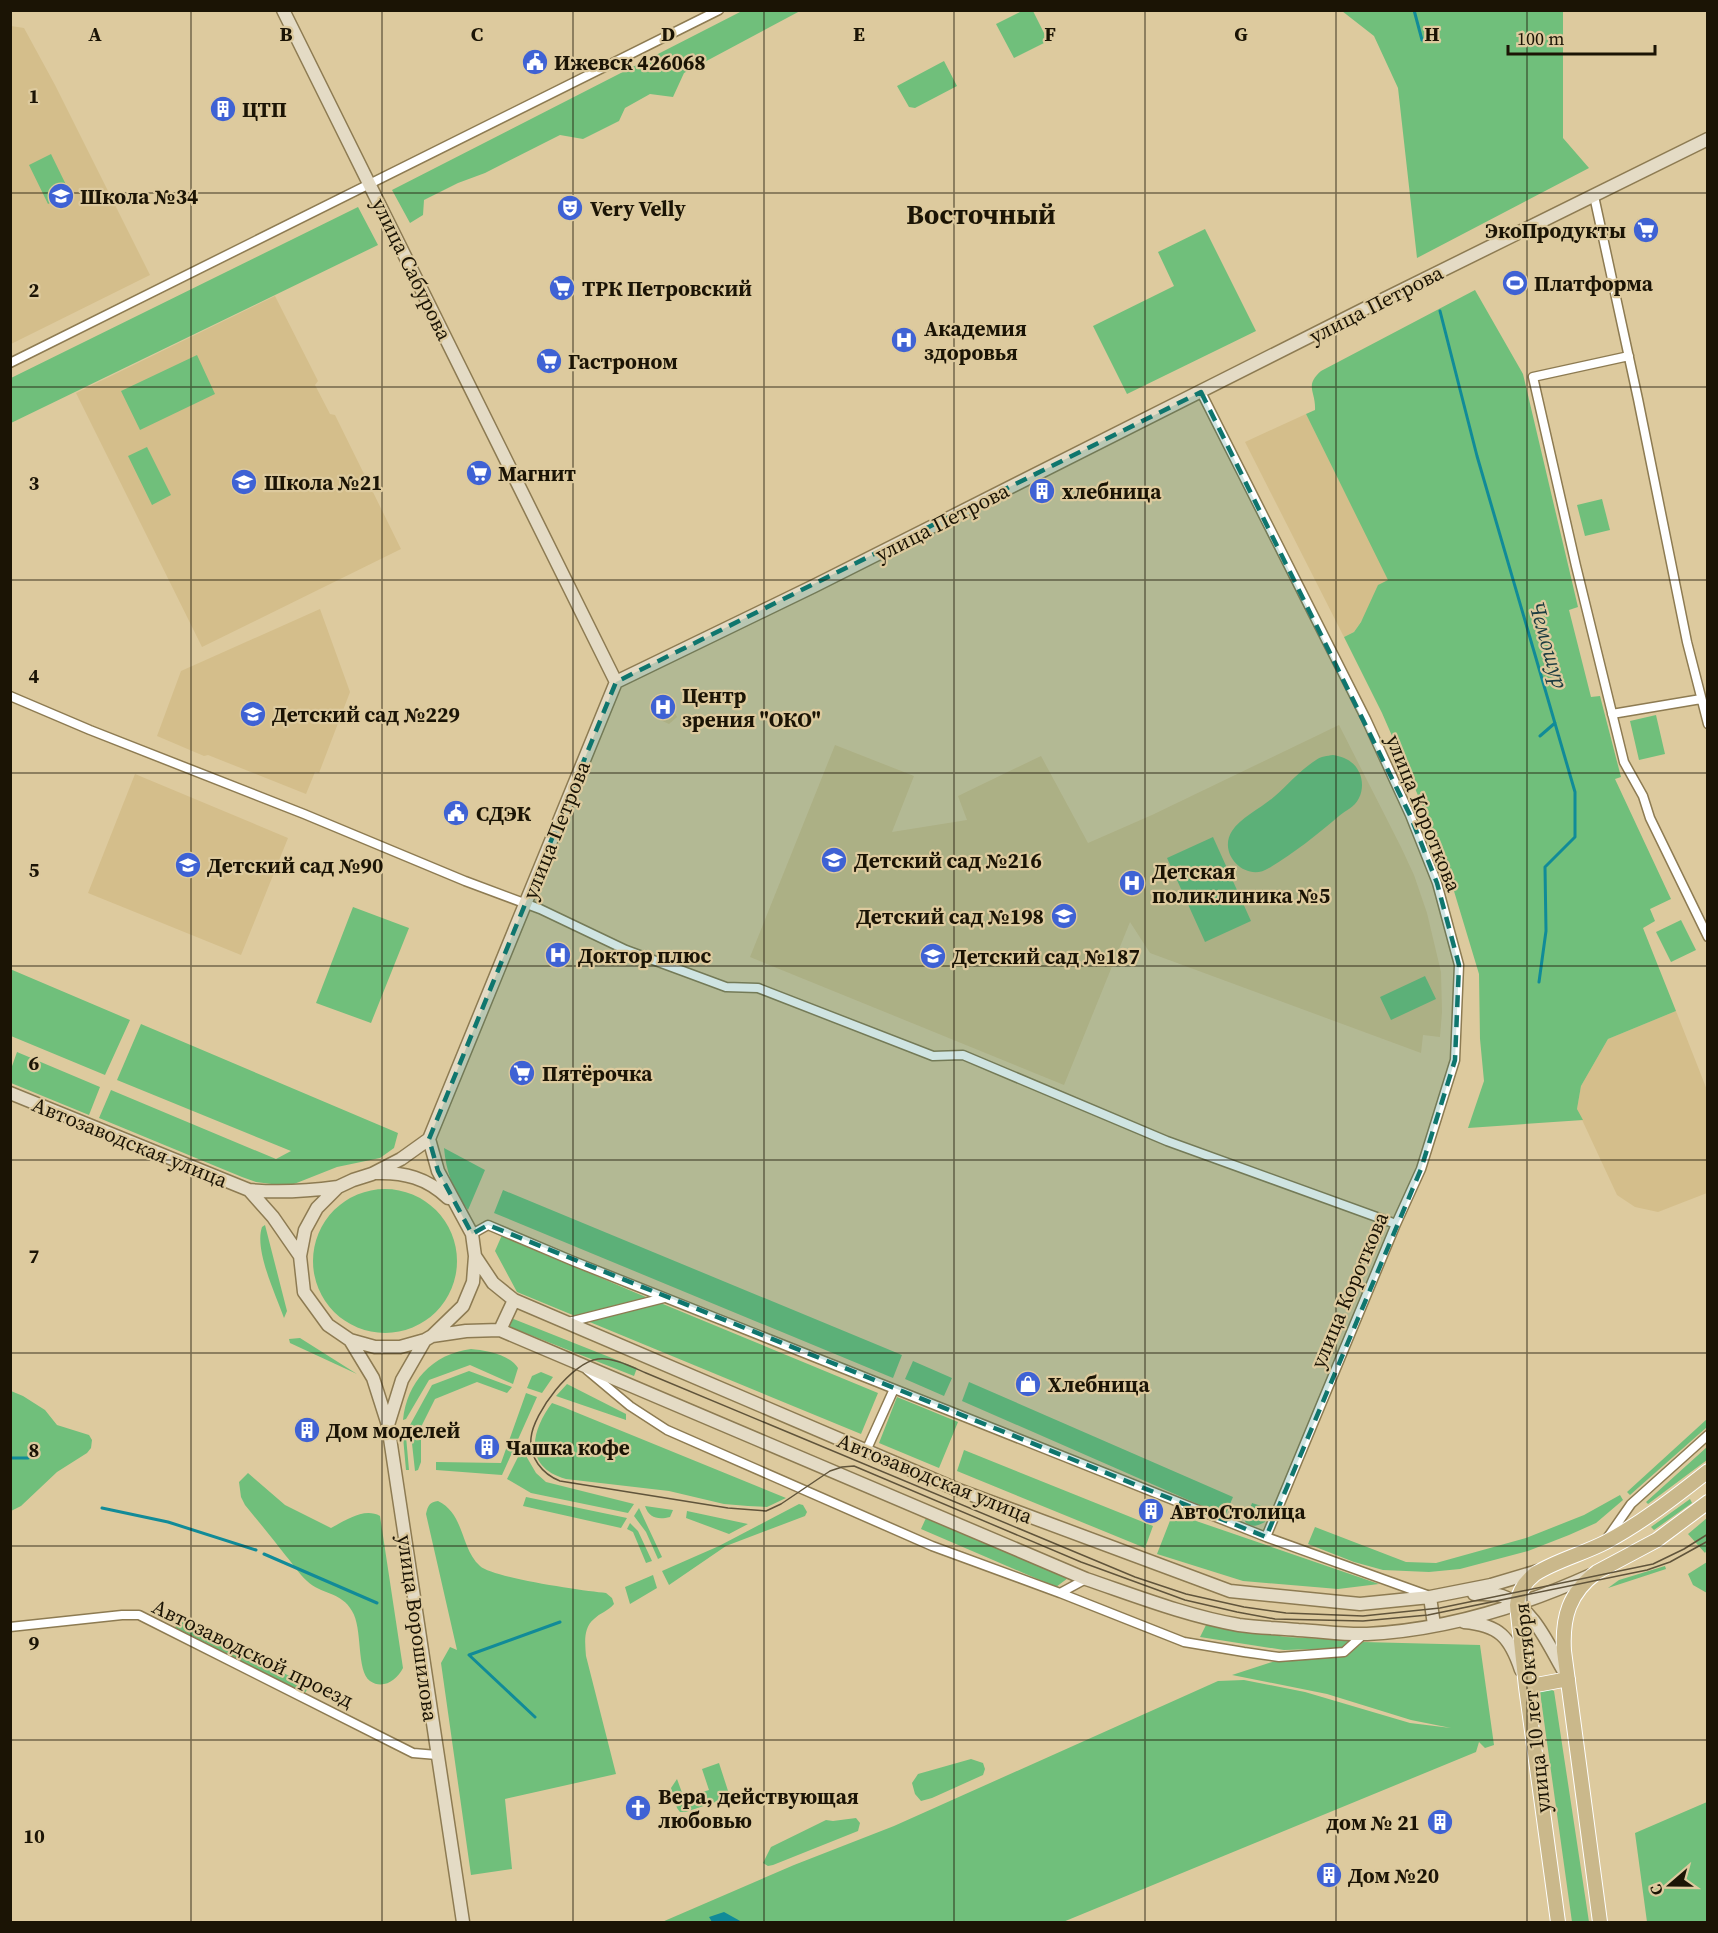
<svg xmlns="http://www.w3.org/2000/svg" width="1718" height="1933" font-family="'Source Serif 4',serif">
  <rect width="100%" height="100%" fill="#ddca9e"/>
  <path fill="#d4be8b" d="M11 26 24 28 55 85 150 275 11 344Z
    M275 296 318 381 315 385 330 414 335 415 401 549 202 647 76 393Z
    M1306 414 1389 580 1354 632 1344 637 1245 442Z
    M320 609 350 692 319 773 315 772 306 794 208 755 204 756 157 736 181 671Z
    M665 697 669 699V703L677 717 669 724 656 718 651 711Z
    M1339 725 1401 847 1414 875 1427 913 1441 972 1442 1012 1440 1037 1423 1035 1421 1053 1150 953 1130 922 1064 1085 750 957 835 745 914 776 892 832 967 820 958 796 1041 756 1088 843 1152 815Z
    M135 774 288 838 241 955 88 893Z
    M1676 1011 1707 1090V1193L1658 1212 1635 1207 1617 1195 1577 1109 1581 1086 1608 1039Z"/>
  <path fill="#70bf7b" d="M742 11H800L684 73 673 97 650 94 625 108 619 121 583 139 560 135 485 173 458 183 424 200 423 215 410 223 392 190Z
    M1022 11H1033L1048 41 1014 58 996 24Z
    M1342 11H1563V138L1589 168 1417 258 1398 88 1374 36Z
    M944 61 957 86 915 108 909 107 897 86Z
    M51 154 70 193 48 204 29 165Z
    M358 207 378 245 11 423V378Z
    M1205 229 1256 331 1127 394 1093 326 1174 286 1158 252Z
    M1475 290 1523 374 1578 607 1569 610 1591 697 1600 696 1621 777 1615 779 1671 899 1650 909 1655 921 1643 928 1676 1011 1608 1039 1581 1086 1577 1109 1583 1120 1468 1128 1484 1081 1480 1039 1479 974 1441 848 1382 713 1344 637 1354 632 1361 622 1378 585 1388 580 1306 414 1315 410C1316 391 1304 386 1321 371Z
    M197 355 215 394 140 430 121 391Z
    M147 447 171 495 152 505 128 456Z
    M1602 499 1610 530 1585 536 1577 505Z
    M1656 715 1665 754 1639 760 1630 721Z
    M1333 755C1344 757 1354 761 1359 772 1363 780 1363 790 1359 798 1354 808 1346 810 1339 816 1317 835 1294 853 1269 868 1246 883 1217 854 1232 831 1240 818 1263 807 1275 796 1288 785 1300 770 1316 760 1321 756 1327 756 1333 755Z
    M1213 837 1251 921 1205 942 1167 858Z
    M353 907 409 928 371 1023 316 1003Z
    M1681 920 1696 950 1671 962 1656 932Z
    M10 969 130 1020 105 1075 11 1036Z
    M1425 976 1436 999 1391 1020 1380 997Z
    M141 1024 398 1133 394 1148 380 1158 337 1167 294 1184 279 1185 256 1182 242 1177 99 1118 111 1090 276 1159 291 1151 117 1080Z
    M17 1052 100 1087 89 1115 11 1083V1069Z
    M444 1148 485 1170 468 1210C453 1191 446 1171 444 1148Z
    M313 1261a72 72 0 1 1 144 0a72 72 0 1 1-144 0Z
    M503 1190 902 1355 893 1378 494 1213Z
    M265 1225 287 1311 284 1318C276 1295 254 1250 262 1227Z
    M502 1235 629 1290 878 1393 861 1434 517 1292 495 1251Z
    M511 1318 637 1368 634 1376 510 1327 507 1322Z
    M300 1338 357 1374 290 1343 289 1339Z
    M471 1349C485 1350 511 1355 518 1368L513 1384 470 1365 429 1380 406 1419 403 1420C407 1382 432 1354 471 1349Z
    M913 1361 952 1378 944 1396 905 1379Z
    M469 1371 512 1387 507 1393 477 1382 435 1399 421 1427V1462L418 1470 415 1471 410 1425 432 1385Z
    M541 1372 553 1377 542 1393 527 1388 532 1376Z
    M969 1382 1233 1497 1225 1516 962 1401Z
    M567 1384 626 1414V1420L556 1396Z
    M11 1391 23 1396 45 1410 57 1425 89 1435 92 1440 91 1448 87 1453 57 1472 21 1506 11 1511Z
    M526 1393 537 1397 502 1475 436 1470V1462L501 1463Z
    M897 1397 958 1422 939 1468 879 1443Z
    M552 1403 563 1407 786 1498 767 1507 748 1506 724 1504 669 1491 566 1479C523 1467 531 1431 552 1403Z
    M1707 1419V1427L1630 1495 1627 1492Z
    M405 1425 409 1470H406L402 1426Z
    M1707 1447V1460L1648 1504 1646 1502Z
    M522 1449 536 1473 546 1482 634 1504 628 1513 531 1493 507 1479Z
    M964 1450 1153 1526 1145 1548 957 1471Z
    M248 1473 285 1505 331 1528C345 1521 364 1507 380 1516L403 1668C397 1680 383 1690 370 1681 356 1671 363 1628 352 1611 342 1592 320 1594 307 1581 299 1574 293 1564 286 1556 273 1539 259 1522 245 1505L241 1497 239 1482Z
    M1620 1495 1623 1500 1596 1523 1569 1535 1528 1551 1460 1569 1429 1572 1383 1570 1354 1562 1308 1544 1315 1527 1406 1562 1436 1563 1526 1538 1584 1515Z
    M526 1497 627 1518 621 1528 523 1506Z
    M1690 1499 1692 1503 1654 1530 1651 1527Z
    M438 1501C465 1514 460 1548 480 1566 493 1578 584 1591 606 1593L612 1598 614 1604C608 1611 600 1613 594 1619 583 1628 585 1643 586 1656L616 1774 505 1799 512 1869 471 1875 441 1663 450 1647 457 1650 426 1514C428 1505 430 1502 438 1501Z
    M1252 1503 1271 1509 1265 1522C1257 1526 1252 1528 1245 1522Z
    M799 1504 803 1505 807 1512 805 1516 726 1546 669 1585 662 1571 719 1546Z
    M645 1506 673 1510 670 1517C658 1520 649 1518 645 1506Z
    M639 1508 662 1557 658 1559 646 1532 634 1516Z
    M687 1511 748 1524 729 1534 686 1518Z
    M1173 1513 1379 1584 1338 1589 1243 1581 1157 1554Z
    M926 1518 1068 1578 1056 1587 921 1529Z
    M1707 1518V1550L1705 1553 1688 1534Z
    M630 1523 638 1531 652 1561 646 1563 633 1532 627 1529Z
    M1707 1562V1593L1693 1585 1688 1574Z
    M1665 1566 1666 1569 1608 1588 1619 1580Z
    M653 1575 657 1588 630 1604 625 1587Z
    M179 1620 309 1686 305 1693 175 1628Z
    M1206 1625 1286 1637 1350 1640 1341 1648 1284 1650 1200 1637Z
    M1363 1642 1480 1645 1494 1745 1485 1748 1479 1742 1476 1752 1063 1922H662L794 1865 894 1826 1218 1681 1244 1680 1305 1692 1410 1723 1451 1728 1411 1720 1327 1694 1232 1675 1275 1661 1347 1656Z
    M1547 1688 1554 1691 1589 1922H1572L1540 1692Z
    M971 1759 983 1763 985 1769 983 1775 932 1798 921 1801 915 1794 912 1783 918 1774Z
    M719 1763 730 1797 686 1812H680L677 1808 671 1788 677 1779 684 1798 709 1790 702 1769Z
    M1707 1802V1922H1647L1635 1833Z
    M856 1818 860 1823 858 1831 773 1865 768 1866 763 1863 771 1847 826 1820 833 1821Z"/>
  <path fill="#118b98" d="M724 1912 742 1922H712L709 1917Z"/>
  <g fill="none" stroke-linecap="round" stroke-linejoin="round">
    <path stroke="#118b98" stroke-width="3" d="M1414 10 1422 40
      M1440 311 1477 456 1575 792V837L1545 867 1546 931 1539 982
      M1540 736 1555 723
      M10 1458H28
      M102 1508 168 1522 256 1550
      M264 1554 377 1603
      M535 1717 469 1655 560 1622"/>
    <g stroke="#8d7b52" stroke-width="11">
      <path id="street" d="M1594 196 1638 399 1687 642 1708 724
        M1629 356 1533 377 1576 566 1624 762 1643 796 1650 818 1708 937
        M10 363 719 10
        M1201 392 1366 719 1410 815 1437 883 1459 965 1455 1060 1421 1169 1396 1224 1266 1537
        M10 696 90 730 304 814 465 881 540 909 626 950 726 987 758 988 933 1056 963 1055 1167 1141 1396 1224
        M1612 714 1701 699
        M472 1234 488 1225 573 1261 1266 1537 1427 1595
        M569 1322 664 1298
        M587 1370 630 1406 667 1430 932 1546 1060 1593 1086 1579
        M866 1451 894 1389
        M1608 1537 1631 1504 1708 1435
        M1060 1593 1184 1642 1244 1652 1279 1657 1344 1652 1364 1634
        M10 1627 122 1615H139L413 1753 437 1755"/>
    </g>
    <g stroke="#8d7b52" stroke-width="15">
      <path id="secondary" d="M283 10 616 682
        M10 1093 249 1190C279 1193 308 1191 338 1187
        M429 1139 616 682 814 586 1366 308 1708 139
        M429 1139 438 1171 472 1234 475 1256 473 1282 463 1306 432 1336 425 1340 400 1347H375L350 1340 328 1325 304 1292 300 1256 305 1230 317 1208 338 1187 353 1180 372 1174 401 1159Z
        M376 1173C404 1172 427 1178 448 1198
        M249 1190 273 1217 300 1256
        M475 1256 493 1283 514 1300 956 1489 1230 1591 1360 1604 1430 1597 1491 1585 1538 1571
        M500 1330 514 1300
        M432 1336 466 1331 500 1330 1086 1579C1136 1596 1187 1616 1239 1625 1259 1628 1279 1628 1298 1630 1321 1631 1344 1635 1367 1634 1445 1630 1520 1607 1591 1575
        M350 1340 373 1378 388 1425
        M425 1340 402 1380 388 1425 463 1922
        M1474 1594C1483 1594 1493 1593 1502 1596 1534 1607 1550 1649 1566 1675
        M1430 1597 1434 1625
        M1464 1622C1499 1625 1510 1637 1521 1670"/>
    </g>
    <g stroke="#fff" stroke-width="16">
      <path id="primary" d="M1526 1687 1568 1679
        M1558 1922 1526 1687 1517 1605C1518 1592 1525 1582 1535 1574 1557 1560 1583 1554 1606 1542 1643 1522 1675 1497 1708 1471
        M1600 1922 1564 1651C1562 1617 1569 1593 1597 1572L1657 1540 1708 1502"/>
    </g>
    <use href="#street" stroke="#fff" stroke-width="8"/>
    <use href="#secondary" stroke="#e4dbc5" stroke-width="12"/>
    <use href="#primary" stroke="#cab88b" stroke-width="14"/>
    <path stroke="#60543b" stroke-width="1.5" d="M1708 1534 1684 1549 1653 1564 1440 1608 1363 1616 1286 1613 1244 1607 1186 1594 1135 1577 646 1373C632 1367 613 1357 598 1359 572 1362 533 1413 531 1438 529 1457 542 1474 560 1481L728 1508 766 1511 781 1504 830 1471 842 1467 854 1466 1081 1562 1185 1600 1237 1612 1275 1619 1363 1621 1428 1615 1647 1570 1670 1562 1708 1541"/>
  </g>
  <path fill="#0f766e" fill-opacity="0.2" stroke="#0f766e" stroke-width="4.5" stroke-dasharray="12 8" stroke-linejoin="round" d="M1201 392 1410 815 1437 883 1459 965 1455 1060 1421 1169 1266 1537 488 1225 472 1234 438 1171 429 1139 616 682Z"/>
  <path fill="none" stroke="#1b1405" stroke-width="1.5" stroke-opacity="0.55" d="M191 10V1922M382 10V1922M573 10V1922M764 10V1922M954 10V1922M1145 10V1922M1336 10V1922M1527 10V1922M10 193H1708M10 387H1708M10 580H1708M10 773H1708M10 966H1708M10 1160H1708M10 1353H1708M10 1546H1708M10 1740H1708"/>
  <defs>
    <g id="civic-disc" transform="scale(1.35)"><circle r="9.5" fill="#3f62d4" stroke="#ddca9e"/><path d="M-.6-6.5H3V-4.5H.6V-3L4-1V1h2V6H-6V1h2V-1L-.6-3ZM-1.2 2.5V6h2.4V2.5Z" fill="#fff"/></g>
    <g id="building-disc" transform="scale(1.35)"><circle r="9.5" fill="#3f62d4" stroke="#ddca9e"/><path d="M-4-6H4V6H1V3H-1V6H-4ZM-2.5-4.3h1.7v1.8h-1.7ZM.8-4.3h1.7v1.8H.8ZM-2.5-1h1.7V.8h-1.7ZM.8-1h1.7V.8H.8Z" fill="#fff"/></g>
    <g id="school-disc" transform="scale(1.35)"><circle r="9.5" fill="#3f62d4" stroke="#ddca9e"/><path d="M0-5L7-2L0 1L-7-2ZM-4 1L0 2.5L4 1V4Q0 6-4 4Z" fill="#fff"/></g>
    <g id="theatre-disc" transform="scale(1.35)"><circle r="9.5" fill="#3f62d4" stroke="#ddca9e"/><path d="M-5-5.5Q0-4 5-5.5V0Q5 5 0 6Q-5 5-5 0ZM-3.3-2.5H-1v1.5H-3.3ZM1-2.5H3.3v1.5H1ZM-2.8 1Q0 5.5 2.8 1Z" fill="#fff"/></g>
    <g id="supermarket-disc" transform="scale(1.35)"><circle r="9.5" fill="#3f62d4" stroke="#ddca9e"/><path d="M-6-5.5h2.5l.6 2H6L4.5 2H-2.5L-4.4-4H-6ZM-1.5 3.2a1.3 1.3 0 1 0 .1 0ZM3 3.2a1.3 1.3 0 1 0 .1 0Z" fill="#fff"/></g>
    <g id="stadium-disc" transform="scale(1.35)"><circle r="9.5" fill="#3f62d4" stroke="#ddca9e"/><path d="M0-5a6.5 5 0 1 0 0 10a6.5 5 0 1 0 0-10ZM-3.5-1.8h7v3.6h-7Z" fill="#fff"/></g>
    <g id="hospital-disc" transform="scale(1.35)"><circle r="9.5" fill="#3f62d4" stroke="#ddca9e"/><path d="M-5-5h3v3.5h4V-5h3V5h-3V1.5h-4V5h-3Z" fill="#fff"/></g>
    <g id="shop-disc" transform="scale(1.35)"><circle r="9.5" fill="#3f62d4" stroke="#ddca9e"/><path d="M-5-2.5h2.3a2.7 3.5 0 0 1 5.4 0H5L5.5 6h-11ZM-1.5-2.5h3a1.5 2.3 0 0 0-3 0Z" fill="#fff"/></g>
    <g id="church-disc" transform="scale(1.35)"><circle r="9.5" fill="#3f62d4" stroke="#ddca9e"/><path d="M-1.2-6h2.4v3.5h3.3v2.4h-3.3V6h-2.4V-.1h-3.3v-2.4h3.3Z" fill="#fff"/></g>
  </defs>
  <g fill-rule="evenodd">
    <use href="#civic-disc" x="535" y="62"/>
    <use href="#building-disc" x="223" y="109"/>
    <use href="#school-disc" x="61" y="196"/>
    <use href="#theatre-disc" x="570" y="208"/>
    <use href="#supermarket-disc" x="1646" y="230"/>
    <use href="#stadium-disc" x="1515" y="283"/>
    <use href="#supermarket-disc" x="562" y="288"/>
    <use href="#hospital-disc" x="904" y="340"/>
    <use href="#supermarket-disc" x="549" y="361"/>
    <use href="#supermarket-disc" x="479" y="473"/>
    <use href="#school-disc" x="244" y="482"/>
    <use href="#building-disc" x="1042" y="491"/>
    <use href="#hospital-disc" x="663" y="707"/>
    <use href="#school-disc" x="253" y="714"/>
    <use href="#civic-disc" x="456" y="813"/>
    <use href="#school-disc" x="834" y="860"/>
    <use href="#school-disc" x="188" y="865"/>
    <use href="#hospital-disc" x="1132" y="883"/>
    <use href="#school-disc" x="1064" y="916"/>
    <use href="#hospital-disc" x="558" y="955"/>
    <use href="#school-disc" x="933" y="956"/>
    <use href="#supermarket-disc" x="522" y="1073"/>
    <use href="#shop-disc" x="1028" y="1384"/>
    <use href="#building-disc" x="307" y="1430"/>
    <use href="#building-disc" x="487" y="1447"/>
    <use href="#building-disc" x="1151" y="1511"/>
    <use href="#church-disc" x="638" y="1808"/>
    <use href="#building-disc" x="1440" y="1822"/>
    <use href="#building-disc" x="1329" y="1875"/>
  </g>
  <g text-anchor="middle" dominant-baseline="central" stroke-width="4.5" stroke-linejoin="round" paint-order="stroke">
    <g font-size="21" font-weight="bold" fill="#1b1405" stroke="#ddca9e" text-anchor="start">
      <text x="554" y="62">Ижевск 426068</text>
      <text x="242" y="109">ЦТП</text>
      <text x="80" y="196">Школа №34</text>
      <text x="590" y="208">Very Velly</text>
      <text x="1626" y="230" text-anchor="end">ЭкоПродукты</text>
      <text x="1534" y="283">Платформа</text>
      <text x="582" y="288">ТРК Петровский</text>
      <text x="924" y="328">Академия<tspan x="924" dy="24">здоровья</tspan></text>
      <text x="568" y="361">Гастроном</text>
      <text x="498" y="473">Магнит</text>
      <text x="264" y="482">Школа №21</text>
      <text x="1062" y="491">хлебница</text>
      <text x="682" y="695">Центр<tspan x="682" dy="24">зрения "ОКО"</tspan></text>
      <text x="272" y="714">Детский сад №229</text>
      <text x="476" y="813">СДЭК</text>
      <text x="854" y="860">Детский сад №216</text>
      <text x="207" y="865">Детский сад №90</text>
      <text x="1152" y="871">Детская<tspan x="1152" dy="24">поликлиника №5</tspan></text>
      <text x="1044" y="916" text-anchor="end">Детский сад №198</text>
      <text x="578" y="955">Доктор плюс</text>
      <text x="952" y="956">Детский сад №187</text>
      <text x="542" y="1073">Пятёрочка</text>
      <text x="1048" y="1384">Хлебница</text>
      <text x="326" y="1430">Дом моделей</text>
      <text x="506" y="1447">Чашка кофе</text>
      <text x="1170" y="1511">АвтоСтолица</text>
      <text x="658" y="1796">Вера, действующая<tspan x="658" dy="24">любовью</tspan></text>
      <text x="1420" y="1822" text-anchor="end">дом № 21</text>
      <text x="1348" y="1875">Дом №20</text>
    </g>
    <g font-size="21" fill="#1b1405" stroke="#ddca9e">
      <text transform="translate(412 269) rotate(64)">улица Сабурова</text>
      <text transform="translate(1376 304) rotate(-27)">улица Петрова</text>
      <text transform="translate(942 522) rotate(-27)">улица Петрова</text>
      <text transform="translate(1424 813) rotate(68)">улица Короткова</text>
      <text transform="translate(556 830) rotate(-68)">улица Петрова</text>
      <text transform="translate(130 1142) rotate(22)">Автозаводская улица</text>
      <text transform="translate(1349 1290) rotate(-67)">улица Короткова</text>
      <text transform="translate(935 1478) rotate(22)">Автозаводская улица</text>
      <text transform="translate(418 1628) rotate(82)">улица Ворошилова</text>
      <text transform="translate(253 1653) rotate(26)">Автозаводской проезд</text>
      <text transform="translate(1532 1708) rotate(-96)">улица 10 лет Октября</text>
    </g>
    <g font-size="22" font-style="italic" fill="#1c3c41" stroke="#ddca9e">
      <text transform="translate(1549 645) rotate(74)">Чемошур</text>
    </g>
    <g font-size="27" font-weight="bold" fill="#1b1405" stroke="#ddca9e">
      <text x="981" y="214">Восточный</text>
    </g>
  </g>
  <g font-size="20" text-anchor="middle" font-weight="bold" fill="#1b1405" stroke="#ddca9e" stroke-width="4.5" stroke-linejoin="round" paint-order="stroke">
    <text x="95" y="41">A</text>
    <text x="286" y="41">B</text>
    <text x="477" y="41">C</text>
    <text x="668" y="41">D</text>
    <text x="859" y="41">E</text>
    <text x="1050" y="41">F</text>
    <text x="1241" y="41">G</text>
    <text x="1432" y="41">H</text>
    <text x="34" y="103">1</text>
    <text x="34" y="297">2</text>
    <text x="34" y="490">3</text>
    <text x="34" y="683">4</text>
    <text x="34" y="877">5</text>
    <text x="34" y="1070">6</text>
    <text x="34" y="1263">7</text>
    <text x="34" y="1457">8</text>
    <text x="34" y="1650">9</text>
    <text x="34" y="1843">10</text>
  </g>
  <rect width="1718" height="1933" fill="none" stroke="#1b1405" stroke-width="24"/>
  <g transform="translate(1670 1885) rotate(250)" stroke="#ddca9e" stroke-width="4.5" paint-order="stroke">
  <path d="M0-4.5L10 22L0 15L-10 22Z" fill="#1b1405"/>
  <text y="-9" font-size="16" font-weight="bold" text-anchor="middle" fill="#1b1405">С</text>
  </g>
  <path d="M1508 45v9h147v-9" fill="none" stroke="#1b1405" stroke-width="3"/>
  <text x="1517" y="45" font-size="18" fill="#1b1405" stroke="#ddca9e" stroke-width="4.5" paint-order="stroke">100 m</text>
</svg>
